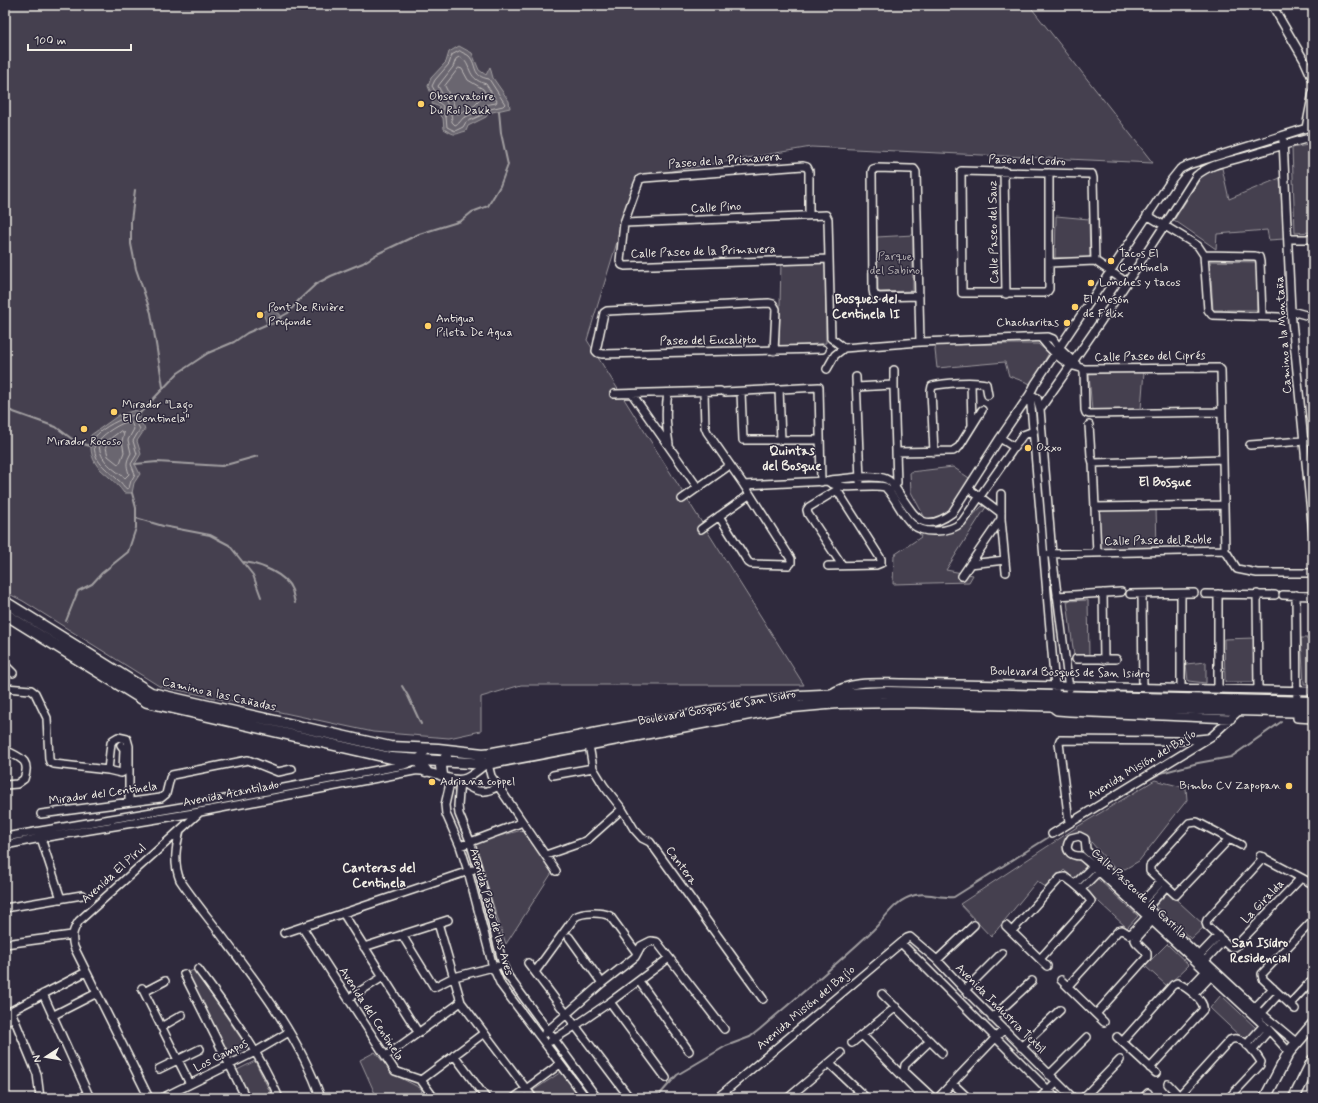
<svg xmlns="http://www.w3.org/2000/svg" width="1318" height="1103" font-family="Mynerve,sans-serif">
  <rect width="100%" height="100%" fill="#2f2a3d"/>
  <filter id="ink" filterUnits="userSpaceOnUse"><feTurbulence type="fractalNoise" baseFrequency=".025" numOctaves="2"/><feDisplacementMap in="SourceGraphic" scale="8" xChannelSelector="R" yChannelSelector="G"/><feConvolveMatrix kernelMatrix="1 2 1 2 8 2 1 2 1" color-interpolation-filters="sRGB"/></filter>
  <g filter="url(#ink)">
    <path fill="#454050" stroke="#9c989c" d="M5 5H1029L1153 163 811 147 637 177 587 340 804 685H521L481 697V731L449 738 373 732 159 686 23 601 5 592Z
      M1313 144V232L1295 233 1292 148Z
      M1222 168 1229 199 1280 178 1284 239 1269 240 1267 230 1217 234 1216 249 1174 220 1205 171Z
      M1056 216 1089 219 1090 258H1055Z
      M913 235V291L878 292 877 237Z
      M1210 261 1257 262V310H1213Z
      M826 262V343L779 348 781 263Z
      M936 344H1038L1049 353 1031 384 1009 376 1005 362 937 368 935 350Z
      M1144 371 1141 409 1092 411 1089 374Z
      M953 467 972 480 948 516 937 521 925 518 911 492 910 472Z
      M982 506 986 507 946 570 973 575 969 582 893 584 894 555 921 537 918 531 940 532 961 528Z
      M1156 506 1157 551H1100L1097 507Z
      M1088 600 1089 655 1074 656 1067 601Z
      M1254 638V682H1225L1224 639Z
      M1301 638H1307V640H1313V684H1304Z
      M1206 662V683L1188 681 1186 664Z
      M1155 780 1186 788 1187 800 1139 861 1125 869 1113 867 1084 834 1067 836 1063 850 1081 862 1087 868 1075 880 1064 870 1047 888 1037 881 991 937 960 904 1077 827Z
      M526 829 555 868 506 944 473 843Z
      M1097 878 1138 916 1127 928 1086 890Z
      M1167 891 1205 926 1191 939 1155 906Z
      M1167 944 1189 965 1167 986 1145 966Z
      M194 970 247 1047 228 1056 184 974Z
      M1221 995 1256 1028 1245 1041 1210 1008Z
      M375 1052 393 1074 422 1089 421 1094 412 1098H377L360 1060Z
      M255 1061 273 1098H248L235 1071Z
      M561 1072 581 1098H536L531 1092Z"/>
    <path fill="#6a6670" stroke="#a19ea0" d="M459 46 472 53 479 70 486 75 490 67 493 78 509 101 510 108 488 113 486 117 468 126 466 131C454 134 457 137 444 129L443 118 437 112 440 107 432 104 434 98 430 91 428 86 431 78 446 62 449 52Z
      M272 309 280 314 281 321 270 325 267 324 263 313 265 311Z
      M136 410 140 413V421L145 429 137 441 141 454 135 464 140 474 134 483 132 493H124C106 468 88 472 91 435L119 415Z"/>
    <g fill="none" stroke-linecap="round" stroke-linejoin="round">
      <path stroke="#bdb9b8" stroke-width="1" d="M460 51C462 53 467 54 469 56 478 66 471 76 489 79L505 104 503 106 486 110 482 115 466 122 463 127 455 131 447 127 446 117 442 112 443 106 438 102V96L432 86 435 80 449 64 452 55Z
        M460 57C473 64 465 78 486 84L497 101 496 103 484 105 479 111 463 118 459 123 455 125 452 122C452 109 444 98 438 86L453 67 456 59Z
        M459 68 462 69 468 80 483 89 487 96 479 101 474 106 458 114 455 109 453 102 445 86Z
        M134 415 136 416V422L140 429 133 441 137 454 131 464 135 474 131 481 129 488 127 489C123 487 122 482 118 480 102 464 93 463 94 438 104 426 120 419 134 415Z
        M129 421 131 422 134 429 128 440 131 453C126 462 126 464 129 474L125 478C111 467 98 460 99 440 106 432 119 424 129 421Z
        M121 431 124 433 122 441 124 452 120 463 118 464 108 456 105 443Z"/>
      <path stroke="#a19ea0" stroke-width="2" d="M135 190 131 221V244L136 269 151 313 163 387
        M279 318 288 313 299 300 316 284 331 276 363 263 377 254 419 234 461 221 472 212 488 206 500 186 508 165 501 133 499 111
        M5 409 56 427 76 442 90 446
        M140 413 178 373 208 353 234 342 247 333 270 323
        M135 464 157 462 222 466 258 456
        M136 518 163 526 210 535 229 545 253 575 261 597
        M244 562C260 564 286 574 292 590 293 594 294 599 295 603
        M66 621 78 591 92 584 102 573 128 552 136 528V508L132 493
        M402 686 408 696 421 724
        M1144 782 1161 773 1198 763 1231 757 1281 722
        M658 1098 661 1093 677 1075 726 1046 750 1037 760 1029C797 997 835 966 871 932 883 921 893 903 909 897 924 890 939 899 954 897L1052 835"/>
      <g stroke="#f4f1e8" stroke-width="10">
        <path id="street" d="M1272 5 1304 60 1313 80
          M1306 128 1313 92
          M1283 140 1291 311 1313 533
          M1004 171 1006 294
          M1049 173V289L1047 292 1044 293H962L961 171 1089 174H1092L1093 178 1095 261
          M809 215V171L807 167 803 166 644 178 640 179 638 184 624 223 620 261 622 265 625 266 829 259
          M1147 215 1198 246 1204 255 1208 310 1212 315 1279 317
          M624 223 826 215 828 219 831 338
          M1288 239H1313
          M1204 255 1255 256 1259 257 1260 262 1262 316
          M1049 263 1095 261 1126 282
          M919 296 879 297 874 295 873 290 872 172 873 169 877 168 911 169H914L916 172 920 342
          M1291 311 1313 317
          M831 338 844 348
          M1041 338C1047 346 1062 362 1072 365 1076 367 1079 367 1084 369L1219 368 1221 370 1225 550 1237 569 1257 573H1309L1313 572
          M844 348 920 342 1048 337 1053 339 1059 348 1076 364
          M774 351 776 309 773 304 769 303 607 311 604 313 596 351 598 353 602 354 822 349
          M827 369 835 355 844 348
          M1084 369 1085 410 1086 413 1089 414 1222 412
          M894 370V387
          M856 377 860 481
          M971 383 972 425
          M856 387 893 385 894 387 897 483 893 488
          M779 389 781 440
          M704 392 705 427 707 432 744 485 791 559V563L789 565 751 564 748 562 719 516
          M725 392 819 387 821 482
          M741 392 743 440H820
          M668 393C665 410 666 426 669 444
          M614 394 720 391
          M632 394 698 488
          M1030 394 1037 398 1040 409 1052 554 1069 689
          M1030 394 1057 711
          M1040 409C1094 333 1146 255 1196 176 1209 164 1230 161 1247 156 1269 149 1291 143 1313 137
          M1089 425 1091 456 1093 463 1097 553
          M1000 438 1014 447
          M1250 445 1303 441H1313
          M896 452 953 451 959 447 982 410
          M934 452 931 391 932 386C944 383 974 381 986 384L988 395
          M1093 463 1223 459
          M827 481C842 492 868 483 885 487 903 505 904 533 936 531 946 531 954 529 962 522L1023 435 1034 431
          M744 485 827 481 830 480C845 479 873 474 886 479 892 481 895 487 898 492 915 516 922 535 952 513L1000 438 1030 394 1035 384 1172 179 1180 169 1188 165 1313 126
          M968 488 1001 513
          M837 490 809 507 807 510 808 514 842 565
          M1001 494V519L1006 572
          M682 499 730 465
          M1095 507 1224 505
          M701 529 749 495
          M1049 554 1225 550
          M970 564 1005 560
          M828 566 876 565 881 563V559L837 490 838 481
          M962 576 1001 519
          M1103 593 1104 660
          M1130 594 1194 593
          M1142 594 1143 687
          M1181 594V688
          M1205 594 1275 595
          M1257 594 1258 690
          M1283 595 1313 596
          M1296 595 1297 718 1313 719
          M1057 596 1121 592
          M1076 659H1116
          M5 665 13 673
          M5 688 31 690 35 693 47 718 49 759 50 762 54 764 108 770 111 743 113 740 118 737 127 739 129 746V802
          M1218 689V594
          M830 694C851 680 878 683 903 683L1313 691
          M1054 709 1057 711 1070 712 1231 719
          M589 745 593 768 604 786 622 809 634 829 642 838 650 842 763 999
          M5 750C21 758 31 760 24 779L17 784 5 785
          M488 764 491 776 498 786 556 871
          M108 770 121 773 123 772 124 749 121 745
          M553 775 593 768
          M451 779 445 805 446 814 460 846 468 871 493 967 501 985 586 1098
          M460 780 458 806 459 814 470 841 478 868 503 965 508 976 597 1098
          M460 780C470 790 484 796 498 786
          M41 814 161 798 166 794 170 778 172 775 248 760 278 772 292 769
          M1069 822 1059 743 1060 740 1179 741 1208 738
          M180 830C176 847 173 863 180 880 192 898 206 915 219 932 258 984 299 1036 321 1098
          M1052 834 1212 736 1240 710
          M5 837 199 804 404 765 417 760 429 748
          M41 838 61 899
          M1229 839 1176 895 1150 871V866L1189 823 1197 822 1241 845
          M5 845 41 838 200 812 414 771C433 769 452 784 466 778 473 775 480 769 486 764
          M460 846 518 824
          M546 855 586 841 622 809
          M1260 856 1311 883
          M1264 857 1207 920 1206 923 1207 926 1230 947H1235L1301 878
          M1075 884 1096 863
          M1081 889 1100 870
          M1139 905 1161 882
          M5 908 82 895
          M1144 911 1166 887
          M343 913 418 1032
          M438 923 461 1002 533 1098
          M1006 926 1047 966
          M302 927 395 1071 421 1080 434 1098
          M1012 931 1060 878 1065 877C1075 884 1084 891 1091 901L1090 903 1040 959
          M284 933 472 870
          M402 935 434 987 454 977 497 966
          M569 937 602 983
          M901 943 1056 1098
          M5 944 72 935
          M364 947 448 920
          M1196 959 1218 936
          M937 960 974 925
          M528 963 629 1097
          M1202 964 1223 941
          M198 969C228 1010 259 1051 279 1098
          M535 972 575 917C583 912 601 912 610 916L637 953
          M184 974 246 1098
          M1061 980 1104 1022
          M639 981 689 1051
          M1068 986 1118 931 1122 930 1130 935 1147 917
          M142 988 190 1084
          M1189 989 1206 971
          M965 990 1002 953
          M144 992 165 981
          M43 994 90 1098
          M882 994 942 1053
          M1194 994 1211 976
          M349 998 383 977
          M610 1002 666 1078
          M1290 1004 1313 979
          M1295 1009 1263 979 1262 974 1313 920
          M11 1011 37 1074 40 1098
          M1252 1011 1273 988
          M5 1014 86 972
          M1096 1014 1147 957V953L1136 942 1135 940 1152 921
          M52 1016 97 993
          M1259 1016 1279 994
          M992 1018 1032 981
          M5 1022 13 1017
          M161 1027 182 1015
          M545 1033 602 983 635 957 641 946 651 941 657 942 724 1029
          M862 1035 924 1098
          M1117 1037 1156 1073
          M551 1041 575 1026 610 1002 669 958
          M930 1041 905 1065 904 1071 933 1098
          M1122 1042 1173 985 1177 983C1185 986 1206 1001 1203 1010L1150 1068
          M852 1043 896 1007
          M1246 1045 1264 1025
          M1021 1047 1060 1010
          M1252 1050 1269 1030
          M1289 1052 1269 1030 1093 866 1081 856C1069 856 1063 849 1071 838L1079 836 1085 839 1086 850 1104 867 1255 1008 1297 1043
          M454 1055 486 1098
          M386 1056 461 1002
          M829 1063 866 1098
          M159 1069 200 1049
          M1049 1075 1087 1037
          M421 1080 484 1033
          M952 1083 968 1098
          M1168 1084 1181 1098
          M795 1092 801 1098
          M1179 1096 1230 1040C1241 1034 1255 1052 1261 1062L1260 1065 1229 1098
          M149 1098 74 947C71 936 73 930 79 921L200 812
          M162 1098 255 1052 289 1032
          M514 1098 560 1064
          M717 1098 907 938 910 937 937 960 965 990 1073 1098
          M788 1098 841 1053
          M938 1098 1004 1029
          M1040 1098 1056 1082
          M1083 1098 1120 1060
          M1143 1098 1148 1093"/>
      </g>
      <g stroke="#f4f1e8" stroke-width="13">
        <path id="secondary" d="M5 602 151 693 390 747 438 749 483 754 493 753 723 709 800 696 887 692 1313 702
          M5 614 147 702 391 758 486 764 782 708 838 703 906 702 1313 712
          M417 760 426 771
          M442 775 441 766 446 757
          M1265 1098 1289 1052 1313 1024
          M1294 1098 1313 1060"/>
      </g>
      <use href="#street" stroke="#2f2a3d" stroke-width="7"/>
      <use href="#secondary" stroke="#2f2a3d" stroke-width="10"/>
    </g>
  </g>
  <g fill="#ffd166" stroke="#2f2a3d" stroke-width="1.5">
    <circle cx="421" cy="104" r="4"/>
    <circle cx="1111" cy="261" r="4"/>
    <circle cx="1091" cy="283" r="4"/>
    <circle cx="1075" cy="307" r="4"/>
    <circle cx="260" cy="315" r="4"/>
    <circle cx="1067" cy="323" r="4"/>
    <circle cx="428" cy="326" r="4"/>
    <circle cx="114" cy="412" r="4"/>
    <circle cx="84" cy="429" r="4"/>
    <circle cx="1028" cy="448" r="4"/>
    <circle cx="432" cy="782" r="4"/>
    <circle cx="1289" cy="786" r="4"/>
  </g>
  <g text-anchor="middle" dominant-baseline="central" stroke-width="3" stroke-linejoin="round" paint-order="stroke">
    <g font-size="12" fill="#f4f1e8" stroke="#2f2a3d" text-anchor="start">
      <text x="429" y="97">Observatoire<tspan x="429" dy="14">Du Roi Dakk</tspan></text>
      <text x="1119" y="254">Tacos El<tspan x="1119" dy="14">Centinela</tspan></text>
      <text x="1099" y="283">Lonches y tacos</text>
      <text x="1083" y="300">El Mesón<tspan x="1083" dy="14">de Félix</tspan></text>
      <text x="268" y="308">Pont De Rivière<tspan x="268" dy="14">Profonde</tspan></text>
      <text x="436" y="319">Antigua<tspan x="436" dy="14">Pileta De Agua</tspan></text>
      <text x="1059" y="323" text-anchor="end">Chacharitas</text>
      <text x="122" y="405">Mirador "Lago<tspan x="122" dy="14">El Centinela"</tspan></text>
      <text x="84" y="442" text-anchor="middle">Mirador Rocoso</text>
      <text x="1036" y="448">Oxxo</text>
      <text x="440" y="782">Adriana coppel</text>
      <text x="1281" y="786" text-anchor="end">Bimbo CV Zapopan</text>
    </g>
    <g font-size="12" fill="#f4f1e8" stroke="#2f2a3d">
      <text transform="translate(725 161) rotate(-4)">Paseo de la Primavera</text>
      <text transform="translate(1027 161) rotate(2)">Paseo del Cedro</text>
      <text transform="translate(716 208) rotate(-3)">Calle Pino</text>
      <text transform="translate(994 232) rotate(-91)">Calle Paseo del Sauz</text>
      <text transform="translate(703 252) rotate(-2)">Calle Paseo de la Primavera</text>
      <text transform="translate(1284 335) rotate(-94)">Camino a la Montaña</text>
      <text transform="translate(708 341) rotate(-1)">Paseo del Eucalipto</text>
      <text transform="translate(1150 357) rotate(-1)">Calle Paseo del Ciprés</text>
      <text transform="translate(1158 541) rotate(-1)">Calle Paseo del Roble</text>
      <text transform="translate(1070 673) rotate(1)">Boulevard Bosques de San Isidro</text>
      <text transform="translate(219 695) rotate(13)">Camino a las Cañadas</text>
      <text transform="translate(717 708) rotate(-10)">Boulevard Bosques de San Isidro</text>
      <text transform="translate(1142 765) rotate(-31)">Avenida Misión del Bajío</text>
      <text transform="translate(103 794) rotate(-8)">Mirador del Centinela</text>
      <text transform="translate(231 794) rotate(-11)">Avenida Acantilado</text>
      <text transform="translate(681 866) rotate(54)">Cantera</text>
      <text transform="translate(114 874) rotate(-42)">Avenida El Pirul</text>
      <text transform="translate(1139 894) rotate(43)">Calle Paseo de la Castilla</text>
      <text transform="translate(1263 902) rotate(-46)">La Giralda</text>
      <text transform="translate(491 912) rotate(74)">Avenida Paseo de las Aves</text>
      <text transform="translate(806 1008) rotate(-40)">Avenida Misión del Bajío</text>
      <text transform="translate(1000 1009) rotate(45)">Avenida Industria Textil</text>
      <text transform="translate(371 1014) rotate(57)">Avenida del Centinela</text>
      <text transform="translate(221 1056) rotate(-27)">Los Campos</text>
    </g>
    <g font-size="12" fill="#b7b3b3" stroke="#2f2a3d">
      <text x="895" y="257">Parque<tspan x="895" dy="14">del Sabino</tspan></text>
    </g>
    <g font-size="13" font-weight="bold" fill="#f4f1e8" stroke="#2f2a3d">
      <text x="866" y="299">Bosques del<tspan x="866" dy="15">Centinela II</tspan></text>
      <text x="792" y="451">Quintas<tspan x="792" dy="15">del Bosque</tspan></text>
      <text x="1165" y="482">El Bosque</text>
      <text x="379" y="868">Canteras del<tspan x="379" dy="15">Centinela</tspan></text>
      <text x="1260" y="943">San Isidro<tspan x="1260" dy="15">Residencial</tspan></text>
    </g>
  </g>
  <rect width="1318" height="1103" fill="none" stroke="#2f2a3d" stroke-width="20"/>
  <rect x="10" y="10" width="1298" height="1083" fill="none" stroke="#f4f1e8" stroke-width="1.5" filter="url(#ink)"/>
  <g transform="translate(46 1057) rotate(258)" stroke="#2f2a3d" stroke-width="3" paint-order="stroke">
  <path d="M0-3L7 15L0 10L-7 15Z" fill="#f4f1e8"/>
  <text y="-6" font-size="11" font-weight="bold" text-anchor="middle" fill="#f4f1e8">N</text>
  </g>
  <path d="M28 44v6h103v-6" fill="none" stroke="#f4f1e8" stroke-width="2"/>
  <text x="34" y="44" font-size="12" fill="#f4f1e8" stroke="#2f2a3d" stroke-width="3" paint-order="stroke">100 m</text>
</svg>
